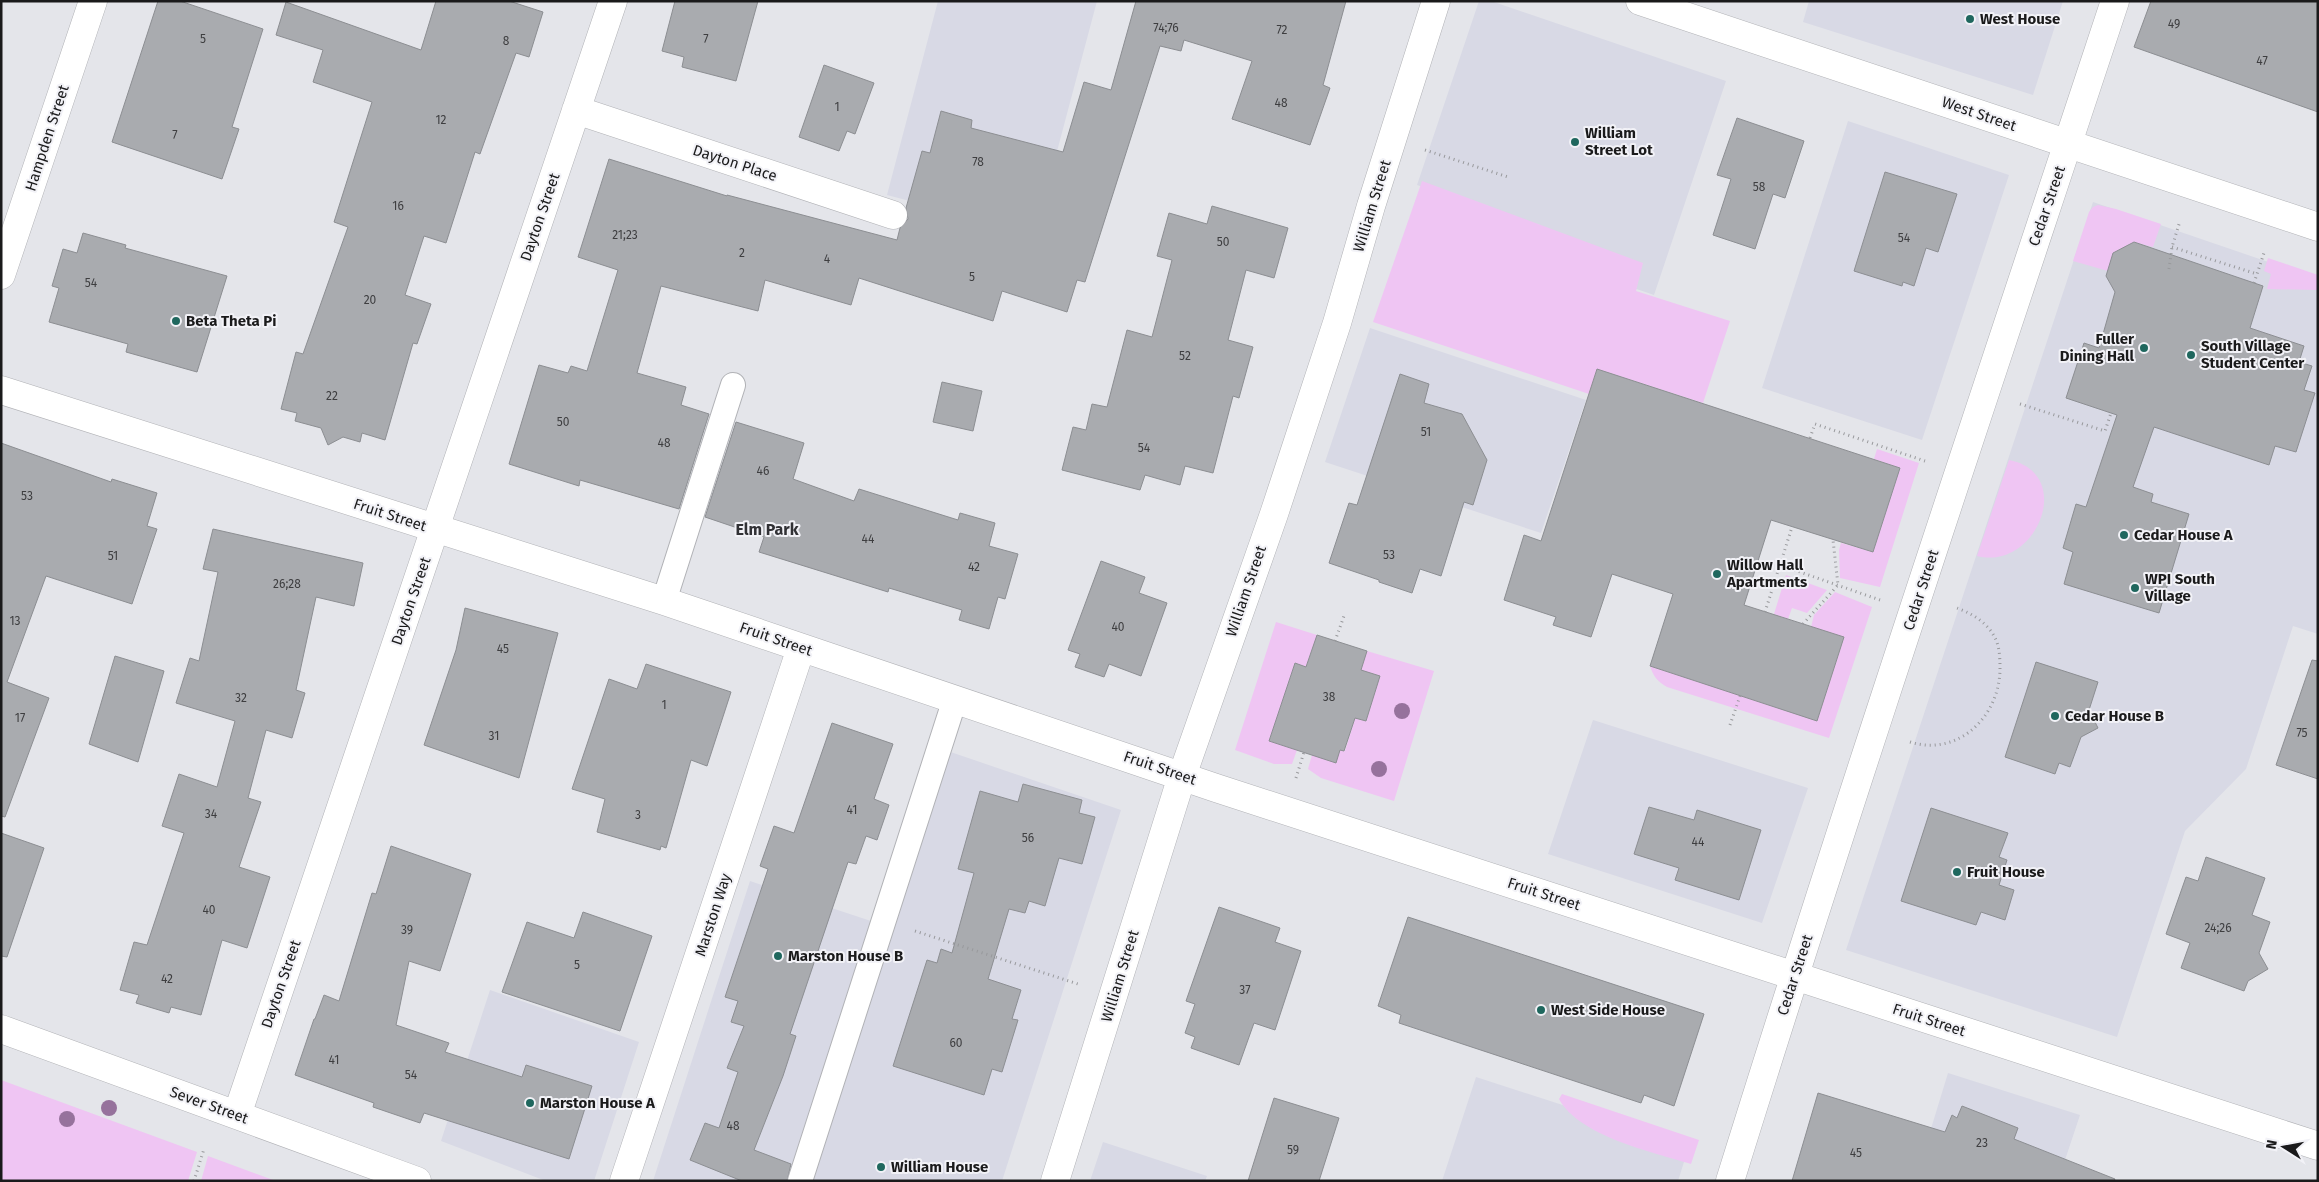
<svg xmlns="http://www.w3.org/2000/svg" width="2319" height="1182" font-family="'Fira Sans',sans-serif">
  <rect width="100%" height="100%" fill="#e4e5ea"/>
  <path fill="#d8d9e5" d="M938 1H1097L1035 234 887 195Z
    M1479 1H1491L1726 81 1654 295 1532 253 1540 225 1417 185Z
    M1809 1H2063L2033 95 1803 22Z
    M1848 121 2009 175 1922 440 1762 388Z
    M2093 202 2318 279V634L2293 626 2246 769 2185 831 2117 1037 1846 950Z
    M1370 328 1586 400 1541 533 1325 462Z
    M1593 720 1808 788 1762 923 1548 854Z
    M930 745 1121 810 1002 1181H809Z
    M750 881 874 922 790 1181H653Z
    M490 990 639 1042 594 1181H546L441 1141Z
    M1948 1073 2080 1115 2058 1181H1915Z
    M1476 1077 1689 1146 1678 1181H1442Z
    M1103 1142 1207 1176 1205 1181H1090Z"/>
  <path fill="#efc5f3" d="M1422 181 1643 263 1636 291 1730 321 1703 403 1597 369 1589 394 1373 322Z
    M2098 205 2116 209 2161 224 2153 247 2134 242 2113 253 2108 271 2073 261 2089 212 2093 207Z
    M2268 258 2318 275V290L2267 289 2271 274 2264 271Z
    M1877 449 1919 463 1880 587 1840 578 1839 550 1841 543 1873 552 1900 468 1874 459Z
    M2009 460C2076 473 2037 571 1977 556Z
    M1786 575 1827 590 1807 613 1792 608 1788 619 1774 614Z
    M1835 592 1872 607 1829 738 1667 687C1658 682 1653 676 1650 666L1817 721 1844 638 1811 627 1814 615Z
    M1276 622 1317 635 1306 667 1295 663 1269 741 1297 750 1292 764H1274L1235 750Z
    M1367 651 1434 671 1394 801 1321 778 1308 769 1312 755 1340 750 1345 751 1355 718 1366 721 1380 676 1361 670Z
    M1 1080 197 1152 188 1181H1Z
    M1562 1094 1699 1140 1691 1164C1652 1152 1579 1136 1559 1099Z
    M208 1156 276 1181H201Z"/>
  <path fill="#a9abaf" stroke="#8c8e92" d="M158 1H180L263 29 232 127 239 129 222 179 112 142Z
    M436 1H509L543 12 529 57 516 53 480 154 475 152 446 243 424 236 405 295 431 304 417 344 413 343 385 440 362 433 360 442 343 437 328 445 321 428 295 421 297 413 281 409 296 352 303 354 348 227 334 222 372 102 313 82 323 50 276 35 286 2 421 50Z
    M675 1H758L736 81 682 67 684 57 662 51Z
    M1136 1H1346L1323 85 1330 88 1310 145 1232 119 1252 61 1184 40 1181 51 1160 46 1085 282 1077 280 1067 312 1002 291 993 321 859 278 851 305 765 280 758 311 661 286 637 373 686 387 681 405 709 414 679 509 580 480 579 486 509 464 539 365 568 373 571 366 587 371 618 270 578 257 609 159 727 196V195L897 240 900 228 908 219 906 208 922 151 930 153 941 111 972 120 971 128 1063 152 1084 82 1111 90Z
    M2151 1H2318V112L2134 47Z
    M824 65 874 83 855 134 847 131 839 151 799 137Z
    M1737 118 1804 141 1785 198 1773 194 1755 249 1713 235 1731 179 1717 175Z
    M1885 172 1957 194 1938 252 1926 248 1914 286 1903 282 1902 286 1854 271Z
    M1212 206 1288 228 1274 278 1246 270 1228 340 1253 347 1239 398 1233 396 1213 473 1185 466 1180 485 1145 475 1140 490 1062 470 1073 427 1086 430 1092 404 1107 407 1127 330 1152 337 1172 260 1157 256 1169 213 1207 224Z
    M83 233 126 245 125 248 227 276 197 372 126 352 128 344 49 322 59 288 52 286 63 249 77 253Z
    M2134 242 2263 286 2250 328 2304 346 2299 362 2312 366 2304 390 2315 393 2296 452 2275 446 2269 465 2154 427 2133 487 2153 494 2151 502 2189 514 2159 613 2064 584 2073 552 2063 548 2076 504 2086 507 2117 415 2066 398 2084 343 2099 348 2115 292 2106 276 2113 253Z
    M1597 369 1900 468 1873 552 1771 520 1744 605 1844 637 1817 721 1650 666 1673 594 1612 574 1591 637 1553 625 1556 617 1504 600 1524 535 1541 541Z
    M1400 374 1429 384 1424 403 1462 414 1487 460 1473 505 1464 502 1441 576 1420 569 1412 593 1379 582V580L1329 563 1349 503 1357 505Z
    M942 382 982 391 973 431 933 422Z
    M736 422 804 443 793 479 854 501 859 489 958 520 960 513 995 523 989 546 1018 554 1005 599 998 597 989 629 959 620 962 610 889 588 888 592 759 552 764 537 705 517Z
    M1 443 111 482 112 479 157 493 147 526 157 529 132 604 46 576 7 682 49 698 5 817 1 816Z
    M213 529 363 563 354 606 316 597 296 690 305 693 292 738 266 730 248 798 261 802 239 867 270 877 247 948 222 940 201 1015 171 1007 169 1013 136 1003 139 995 120 990 134 942 147 945 184 833 162 826 179 774 217 787 235 721 176 703 190 658 199 661 218 572 203 569Z
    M1101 561 1145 577 1139 593 1167 603 1141 676 1109 664 1104 677 1075 667 1080 654 1068 650Z
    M465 608 558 633 519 778 424 745 456 650Z
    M1317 635 1367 651 1361 670 1380 676 1366 721 1355 718 1344 751 1340 750 1336 763 1269 741 1295 663 1306 667Z
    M115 656 164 671 138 762 89 744Z
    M2312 660 2318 661V779L2276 765Z
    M2036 662 2098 682 2089 710 2098 728 2081 737 2070 767 2059 763 2055 774 2005 757Z
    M646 664 731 692 707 766 691 760 666 848 661 846 660 850 597 832 605 799 572 789 609 679 637 689Z
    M832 723 893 744 874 799 889 805 877 840 866 836 856 864 848 862 790 1034 796 1036 783 1076 754 1150 791 1164 787 1181H742L690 1160 705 1123 719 1128 738 1072 727 1068 744 1026 731 1022 738 1001 725 997 768 869 760 866 774 826 794 833Z
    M1023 784 1082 800 1079 813 1095 817 1082 864 1059 858 1045 906 1029 901 1025 913 1009 909 988 979 1021 990 1012 1019 1018 1020 1002 1072 992 1069 984 1095 893 1066 927 960 937 963 941 949 952 953 974 873 958 869 980 791 1018 802Z
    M1649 807 1694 820 1697 810 1761 830 1739 900 1675 880 1679 868 1634 854Z
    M1931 808 2008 833 1999 857 2007 860 1999 885 2014 890 2005 920 1981 912 1976 925 1901 901Z
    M1 833 44 848 7 957 1 956Z
    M391 846 471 874 440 971 409 961 396 1025 449 1043 445 1052 522 1077 526 1065 592 1086 569 1159 424 1113 420 1123 373 1107 374 1103 295 1075 314 1019H315L324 995 339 1001 372 893 376 894Z
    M2206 857 2265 878 2252 915 2270 922 2259 953 2268 969 2248 981 2244 991 2181 968 2190 943 2166 934 2186 877 2198 881Z
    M1219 907 1280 928 1275 942 1301 951 1275 1030 1254 1023 1239 1065 1191 1048 1195 1037 1185 1033 1195 1004 1186 1001Z
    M583 912 652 936 620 1031 502 992 527 922 574 938Z
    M1408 917 1704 1014 1674 1106 1644 1095 1641 1103 1399 1023 1401 1015 1378 1006Z
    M1818 1093 1945 1132 1952 1115 1957 1118 1962 1106 2018 1128 2014 1139 2115 1179 2114 1181H1792Z
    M1274 1098 1339 1118 1319 1181H1248Z"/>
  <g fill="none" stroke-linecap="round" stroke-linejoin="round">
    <g stroke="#b1b2b6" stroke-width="26">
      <path id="lane" d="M664 601 733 385
        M800 1181 955 699"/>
    </g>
    <g stroke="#b1b2b6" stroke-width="29">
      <path id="street" d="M576 110 893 215
        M1 275 93 1
        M1 390 664 601 1216 788 2318 1146
        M1 1029 417 1181
        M237 1115 613 1
        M624 1181 801 648
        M1055 1181 1182 776 1274 514 1337 323 1371 206 1436 1
        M1730 1181C1853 786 1985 394 2115 1"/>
    </g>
    <g stroke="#b1b2b6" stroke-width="29">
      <path id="secondary" d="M1640 1 2318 227"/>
    </g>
    <path stroke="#98999c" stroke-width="3" stroke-dasharray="1 4" stroke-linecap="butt" d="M1425 150 1508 177
      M2172 247 2257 274
      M2169 269 2172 247 2180 221
      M2254 283 2265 250
      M2020 404 2105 431 2111 413
      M1810 438 1815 424 1925 461
      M1780 565 1880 600
      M1765 612 1792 527
      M1803 624 1838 585 1833 540
      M1335 641 1344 616
      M1730 725 1740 696
      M1910 742C1958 757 1999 717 2000 670 2000 659 2000 646 1994 636 1986 621 1969 612 1954 607
      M1296 778 1304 752
      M915 931 1078 984
      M194 1181 204 1149"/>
    <use href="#lane" stroke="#fff" stroke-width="24"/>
    <use href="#street" stroke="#fff" stroke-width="28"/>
    <use href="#secondary" stroke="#fff" stroke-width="28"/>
  </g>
  <g fill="#96729c">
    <circle cx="1402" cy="711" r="8"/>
    <circle cx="1379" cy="769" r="8"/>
    <circle cx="109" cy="1108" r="8"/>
    <circle cx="67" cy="1119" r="8"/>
  </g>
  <g fill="#1f675e" stroke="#f2f2f7" stroke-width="2">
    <circle cx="1970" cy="19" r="5"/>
    <circle cx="1575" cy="142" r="5"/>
    <circle cx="176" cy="321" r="5"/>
    <circle cx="2144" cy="348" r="5"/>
    <circle cx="2191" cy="355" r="5"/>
    <circle cx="2124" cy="535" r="5"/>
    <circle cx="1717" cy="574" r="5"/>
    <circle cx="2135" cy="588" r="5"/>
    <circle cx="2055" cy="716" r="5"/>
    <circle cx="1957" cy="872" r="5"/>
    <circle cx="778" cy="956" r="5"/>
    <circle cx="1541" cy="1010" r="5"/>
    <circle cx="530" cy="1103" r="5"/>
    <circle cx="881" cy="1167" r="5"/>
  </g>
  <g text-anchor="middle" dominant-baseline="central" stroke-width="4" stroke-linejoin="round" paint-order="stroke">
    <g font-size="12" fill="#3e3e40">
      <text x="2174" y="24">49</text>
      <text x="1166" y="28">74;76</text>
      <text x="1282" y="30">72</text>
      <text x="203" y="39">5</text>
      <text x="706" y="39">7</text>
      <text x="506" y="41">8</text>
      <text x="2262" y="61">47</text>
      <text x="1281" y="103">48</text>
      <text x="837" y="107">1</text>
      <text x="441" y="120">12</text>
      <text x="175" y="135">7</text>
      <text x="978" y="162">78</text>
      <text x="1759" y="187">58</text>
      <text x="398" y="206">16</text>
      <text x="625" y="235">21;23</text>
      <text x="1904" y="238">54</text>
      <text x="1223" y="242">50</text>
      <text x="742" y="253">2</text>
      <text x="827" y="259">4</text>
      <text x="972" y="277">5</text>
      <text x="91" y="283">54</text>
      <text x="370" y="300">20</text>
      <text x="1185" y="356">52</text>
      <text x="332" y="396">22</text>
      <text x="563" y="422">50</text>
      <text x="1426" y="432">51</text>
      <text x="664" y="443">48</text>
      <text x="1144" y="448">54</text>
      <text x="763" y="471">46</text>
      <text x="27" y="496">53</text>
      <text x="868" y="539">44</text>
      <text x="1389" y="555">53</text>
      <text x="113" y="556">51</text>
      <text x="974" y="567">42</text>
      <text x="287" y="584">26;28</text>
      <text x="15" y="621">13</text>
      <text x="1118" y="627">40</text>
      <text x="503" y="649">45</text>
      <text x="1329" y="697">38</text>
      <text x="241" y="698">32</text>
      <text x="664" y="705">1</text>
      <text x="20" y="718">17</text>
      <text x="2302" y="733">75</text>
      <text x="494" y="736">31</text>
      <text x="852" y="810">41</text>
      <text x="211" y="814">34</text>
      <text x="638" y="815">3</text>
      <text x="1028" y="838">56</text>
      <text x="1698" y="842">44</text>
      <text x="209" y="910">40</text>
      <text x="2218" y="928">24;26</text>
      <text x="407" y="930">39</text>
      <text x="577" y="965">5</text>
      <text x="167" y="979">42</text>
      <text x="1245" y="990">37</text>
      <text x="956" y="1043">60</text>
      <text x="334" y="1060">41</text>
      <text x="411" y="1075">54</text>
      <text x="733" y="1126">48</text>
      <text x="1982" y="1143">23</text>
      <text x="1293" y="1150">59</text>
      <text x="1856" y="1153">45</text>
    </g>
    <g font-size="15" font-weight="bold" fill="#1a1a1b" stroke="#f2f2f7" text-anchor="start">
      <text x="1980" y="19">West House</text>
      <text x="1585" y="133">William<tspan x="1585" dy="17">Street Lot</tspan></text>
      <text x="186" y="321">Beta Theta Pi</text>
      <text x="2134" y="339" text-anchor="end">Fuller<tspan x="2134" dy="17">Dining Hall</tspan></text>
      <text x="2201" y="346">South Village<tspan x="2201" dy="17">Student Center</tspan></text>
      <text x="2134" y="535">Cedar House A</text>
      <text x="1727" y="565">Willow Hall<tspan x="1727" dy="17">Apartments</tspan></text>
      <text x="2145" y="579">WPI South<tspan x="2145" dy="17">Village</tspan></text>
      <text x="2065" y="716">Cedar House B</text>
      <text x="1967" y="872">Fruit House</text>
      <text x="788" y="956">Marston House B</text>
      <text x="1551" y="1010">West Side House</text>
      <text x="540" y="1103">Marston House A</text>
      <text x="891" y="1167">William House</text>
    </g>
    <g font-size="15" fill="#1a1a1b" stroke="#f2f2f7">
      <text transform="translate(1979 114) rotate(19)">West Street</text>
      <text transform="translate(47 138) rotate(-72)">Hampden Street</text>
      <text transform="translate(735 163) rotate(18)">Dayton Place</text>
      <text transform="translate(1372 206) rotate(-73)">William Street</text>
      <text transform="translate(2047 206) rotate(-71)">Cedar Street</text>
      <text transform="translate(540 217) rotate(-71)">Dayton Street</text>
      <text transform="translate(390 515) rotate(18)">Fruit Street</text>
      <text transform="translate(1921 590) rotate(-72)">Cedar Street</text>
      <text transform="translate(1246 591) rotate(-71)">William Street</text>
      <text transform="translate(411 601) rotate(-71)">Dayton Street</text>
      <text transform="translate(776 639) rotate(19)">Fruit Street</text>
      <text transform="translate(1160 768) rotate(19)">Fruit Street</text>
      <text transform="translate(1544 894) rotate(18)">Fruit Street</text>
      <text transform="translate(713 915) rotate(-72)">Marston Way</text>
      <text transform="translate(1795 975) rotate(-72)">Cedar Street</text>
      <text transform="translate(1120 976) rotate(-73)">William Street</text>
      <text transform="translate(281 984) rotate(-71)">Dayton Street</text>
      <text transform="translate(1929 1020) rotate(18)">Fruit Street</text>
      <text transform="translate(209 1105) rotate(20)">Sever Street</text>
    </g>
    <g font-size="16" font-weight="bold" fill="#313135" stroke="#f2f2f7">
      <text x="767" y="529">Elm Park</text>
    </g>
  </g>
  <rect width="2319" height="1182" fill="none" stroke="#1a1a1b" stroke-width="5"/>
  <g transform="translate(2284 1147) rotate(281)" stroke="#f2f2f7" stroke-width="4" paint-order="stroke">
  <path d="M0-4L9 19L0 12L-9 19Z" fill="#1a1a1b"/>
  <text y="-8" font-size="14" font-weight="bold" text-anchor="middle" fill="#1a1a1b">N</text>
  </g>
</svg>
